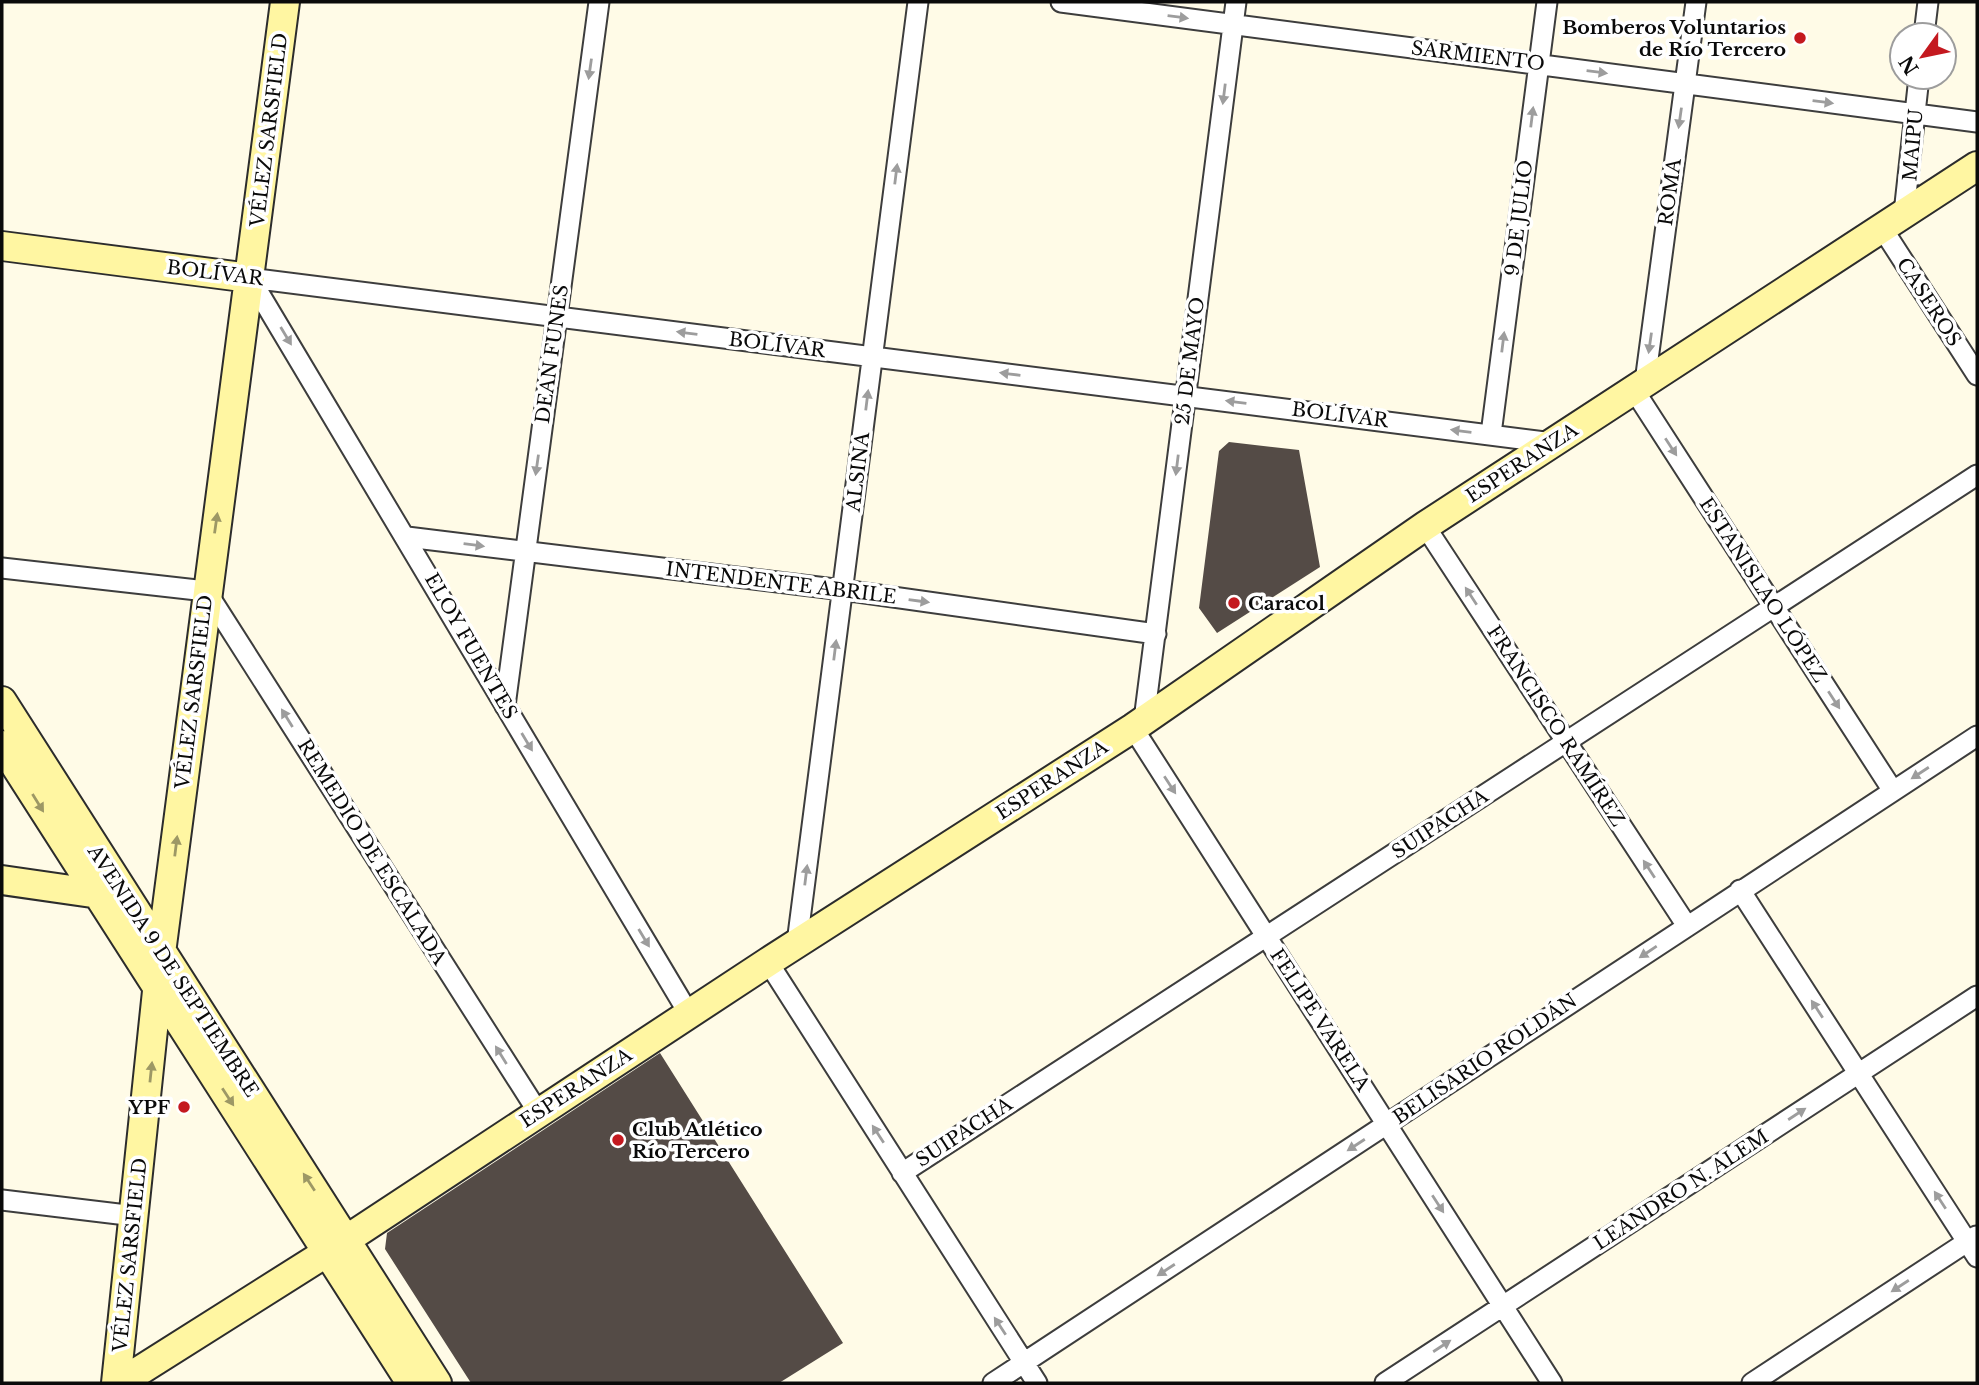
<svg xmlns="http://www.w3.org/2000/svg" width="1979" height="1385" font-family="'Libre Baskerville',serif">
  <rect width="100%" height="100%" fill="#fffbe7"/>
  <path fill="#544b46" d="M1229 442 1299 450 1320 567 1217 633 1199 608 1219 451Z
    M660 1053 843 1343 779 1383H471L385 1249 387 1233Z"/>
  <g fill="none" stroke-linecap="round" stroke-linejoin="round">
    <g stroke="#3d3d3d" stroke-width="23">
      <path id="minor" d="M1061 2 1977 122
        M1924 35 1928 2
        M1904 213 1919 77
        M1882 228 1977 375
        M250 278 1553 443
        M250 278 689 1014
        M1645 382 1696 2
        M1634 390 1893 791
        M1491 434 1547 2
        M1425 526 1687 926
        M407 537 843 590 1156 634
        M2 568 206 591 538 1112
        M505 706 599 2
        M1144 720 1236 2
        M1133 728 1552 1383
        M1740 890 1977 1257
        M797 943 918 2
        M768 962 1037 1383
        M902 1173 1977 475
        M2 1200 135 1216
        M993 1383 1977 736
        M1385 1383 1977 996
        M1752 1383 1976 1236"/>
    </g>
    <g stroke="#2c2c2c" stroke-width="32">
      <path id="secondary" d="M2 246 250 278
        M2 701 437 1383
        M2 745 411 1383
        M2 880 106 895
        M116 1383 161 953 285 2
        M120 1383 329 1251 768 962 1133 728 1425 526 1977 166"/>
    </g>
    <use href="#minor" stroke="#fff" stroke-width="19"/>
    <use href="#secondary" stroke="#fff6a2" stroke-width="28"/>
  </g>
  <defs><path id="oneway-solid" d="M-6-.8H1V-3.2L6.5 0L1 3.2V.8H-6Z" transform="scale(1.75)"/></defs>
  <g fill="#9d9d9d">
    <use href="#oneway-solid" transform="translate(1178 17) rotate(7)"/>
    <use href="#oneway-solid" transform="translate(590 69) rotate(98)"/>
    <use href="#oneway-solid" transform="translate(1597 72) rotate(7)"/>
    <use href="#oneway-solid" transform="translate(1224 94) rotate(97)"/>
    <use href="#oneway-solid" transform="translate(1823 102) rotate(7)"/>
    <use href="#oneway-solid" transform="translate(1532 117) rotate(-83)"/>
    <use href="#oneway-solid" transform="translate(1680 118) rotate(98)"/>
    <use href="#oneway-solid" transform="translate(896 174) rotate(-83)"/>
    <use href="#oneway-solid" transform="translate(687 333) rotate(-173)"/>
    <use href="#oneway-solid" transform="translate(286 336) rotate(59)"/>
    <use href="#oneway-solid" transform="translate(1503 342) rotate(-83)"/>
    <use href="#oneway-solid" transform="translate(1650 343) rotate(98)"/>
    <use href="#oneway-solid" transform="translate(1010 374) rotate(-173)"/>
    <use href="#oneway-solid" transform="translate(867 400) rotate(-83)"/>
    <use href="#oneway-solid" transform="translate(1236 402) rotate(-173)"/>
    <use href="#oneway-solid" transform="translate(1461 431) rotate(-173)"/>
    <use href="#oneway-solid" transform="translate(1671 447) rotate(57)"/>
    <use href="#oneway-solid" transform="translate(537 465) rotate(98)"/>
    <use href="#oneway-solid" transform="translate(1177 465) rotate(97)"/>
    <use href="#oneway-solid" transform="translate(474 545) rotate(7)"/>
    <use href="#oneway-solid" transform="translate(1471 596) rotate(-123)"/>
    <use href="#oneway-solid" transform="translate(919 601) rotate(8)"/>
    <use href="#oneway-solid" transform="translate(835 650) rotate(-83)"/>
    <use href="#oneway-solid" transform="translate(1834 700) rotate(57)"/>
    <use href="#oneway-solid" transform="translate(287 718) rotate(-122)"/>
    <use href="#oneway-solid" transform="translate(527 742) rotate(59)"/>
    <use href="#oneway-solid" transform="translate(1920 773) rotate(147)"/>
    <use href="#oneway-solid" transform="translate(1170 785) rotate(57)"/>
    <use href="#oneway-solid" transform="translate(1649 869) rotate(-123)"/>
    <use href="#oneway-solid" transform="translate(806 875) rotate(-83)"/>
    <use href="#oneway-solid" transform="translate(644 938) rotate(59)"/>
    <use href="#oneway-solid" transform="translate(1648 952) rotate(146)"/>
    <use href="#oneway-solid" transform="translate(1817 1009) rotate(-123)"/>
    <use href="#oneway-solid" transform="translate(501 1055) rotate(-122)"/>
    <use href="#oneway-solid" transform="translate(1797 1114) rotate(-33)"/>
    <use href="#oneway-solid" transform="translate(878 1134) rotate(-123)"/>
    <use href="#oneway-solid" transform="translate(1356 1145) rotate(147)"/>
    <use href="#oneway-solid" transform="translate(1940 1200) rotate(-123)"/>
    <use href="#oneway-solid" transform="translate(1438 1204) rotate(57)"/>
    <use href="#oneway-solid" transform="translate(1166 1270) rotate(147)"/>
    <use href="#oneway-solid" transform="translate(1900 1286) rotate(147)"/>
    <use href="#oneway-solid" transform="translate(1000 1326) rotate(-123)"/>
    <use href="#oneway-solid" transform="translate(1442 1346) rotate(-33)"/>
  </g>
  <g fill="#9d9865">
    <use href="#oneway-solid" transform="translate(216 523) rotate(-82)"/>
    <use href="#oneway-solid" transform="translate(38 803) rotate(58)"/>
    <use href="#oneway-solid" transform="translate(176 846) rotate(-83)"/>
    <use href="#oneway-solid" transform="translate(151 1072) rotate(-84)"/>
    <use href="#oneway-solid" transform="translate(228 1097) rotate(57)"/>
    <use href="#oneway-solid" transform="translate(309 1182) rotate(-123)"/>
  </g>
  <g fill="#c4191f" stroke="#fff" stroke-width="2.5">
    <circle cx="1800" cy="38" r="7"/>
    <circle cx="1234" cy="603" r="7"/>
    <circle cx="184" cy="1107" r="7"/>
    <circle cx="618" cy="1140" r="7"/>
  </g>
  <g text-anchor="middle" dominant-baseline="central" stroke-width="7" stroke-linejoin="round" paint-order="stroke">
    <g font-size="19" font-weight="bold" fill="#0a0a0a" stroke="#fff" text-anchor="end">
      <text x="1786" y="27">Bomberos Voluntarios<tspan x="1786" dy="22">de Río Tercero</tspan></text>
      <text x="1248" y="603" text-anchor="start">Caracol</text>
      <text x="170" y="1107">YPF</text>
      <text x="632" y="1129" text-anchor="start">Club Atlético<tspan x="632" dy="22">Río Tercero</tspan></text>
    </g>
    <g font-size="19" fill="#0a0a0a" stroke="#fff">
      <text transform="translate(1478 56) rotate(7)">SARMIENTO</text>
      <text transform="translate(269 130) rotate(-83)">VÉLEZ SARSFIELD</text>
      <text transform="translate(1913 145) rotate(-85)">MAIPU</text>
      <text transform="translate(1670 192) rotate(-82)">ROMA</text>
      <text transform="translate(1519 218) rotate(-83)">9 DE JULIO</text>
      <text transform="translate(215 273) rotate(7)">BOLÍVAR</text>
      <text transform="translate(1929 302) rotate(57)">CASEROS</text>
      <text transform="translate(777 345) rotate(7)">BOLÍVAR</text>
      <text transform="translate(552 354) rotate(-82)">DEAN FUNES</text>
      <text transform="translate(1190 361) rotate(-83)">25 DE MAYO</text>
      <text transform="translate(1340 415) rotate(7)">BOLÍVAR</text>
      <text transform="translate(1522 463) rotate(-33)">ESPERANZA</text>
      <text transform="translate(858 472) rotate(-83)">ALSINA</text>
      <text transform="translate(781 583) rotate(7)">INTENDENTE ABRILE</text>
      <text transform="translate(1763 590) rotate(57)">ESTANISLAO LÓPEZ</text>
      <text transform="translate(471 646) rotate(60)">ELOY FUENTES</text>
      <text transform="translate(194 692) rotate(-83)">VÉLEZ SARSFIELD</text>
      <text transform="translate(1556 726) rotate(57)">FRANCISCO RAMÍREZ</text>
      <text transform="translate(1052 780) rotate(-33)">ESPERANZA</text>
      <text transform="translate(1440 824) rotate(-33)">SUIPACHA</text>
      <text transform="translate(372 852) rotate(58)">REMEDIO DE ESCALADA</text>
      <text transform="translate(173 971) rotate(57)">AVENIDA 9 DE SEPTIEMBRE</text>
      <text transform="translate(1320 1020) rotate(57)">FELIPE VARELA</text>
      <text transform="translate(1485 1059) rotate(-34)">BELISARIO ROLDÁN</text>
      <text transform="translate(576 1088) rotate(-33)">ESPERANZA</text>
      <text transform="translate(964 1132) rotate(-33)">SUIPACHA</text>
      <text transform="translate(1681 1190) rotate(-33)">LEANDRO N. ALEM</text>
      <text transform="translate(130 1255) rotate(-84)">VÉLEZ SARSFIELD</text>
    </g>
  </g>
  <rect width="1979" height="1385" fill="none" stroke="#0a0a0a" stroke-width="7"/>
  <g transform="translate(1923 56) rotate(237)"><circle r="33" fill="#ffffff" stroke="#9d9d9d" stroke-width="2"/>
  <path d="M0-5L12 26L0 18L-12 26Z" fill="#c4191f"/>
  <text y="-10" font-size="19" font-weight="bold" text-anchor="middle" fill="#0a0a0a">N</text>
  </g>
</svg>
